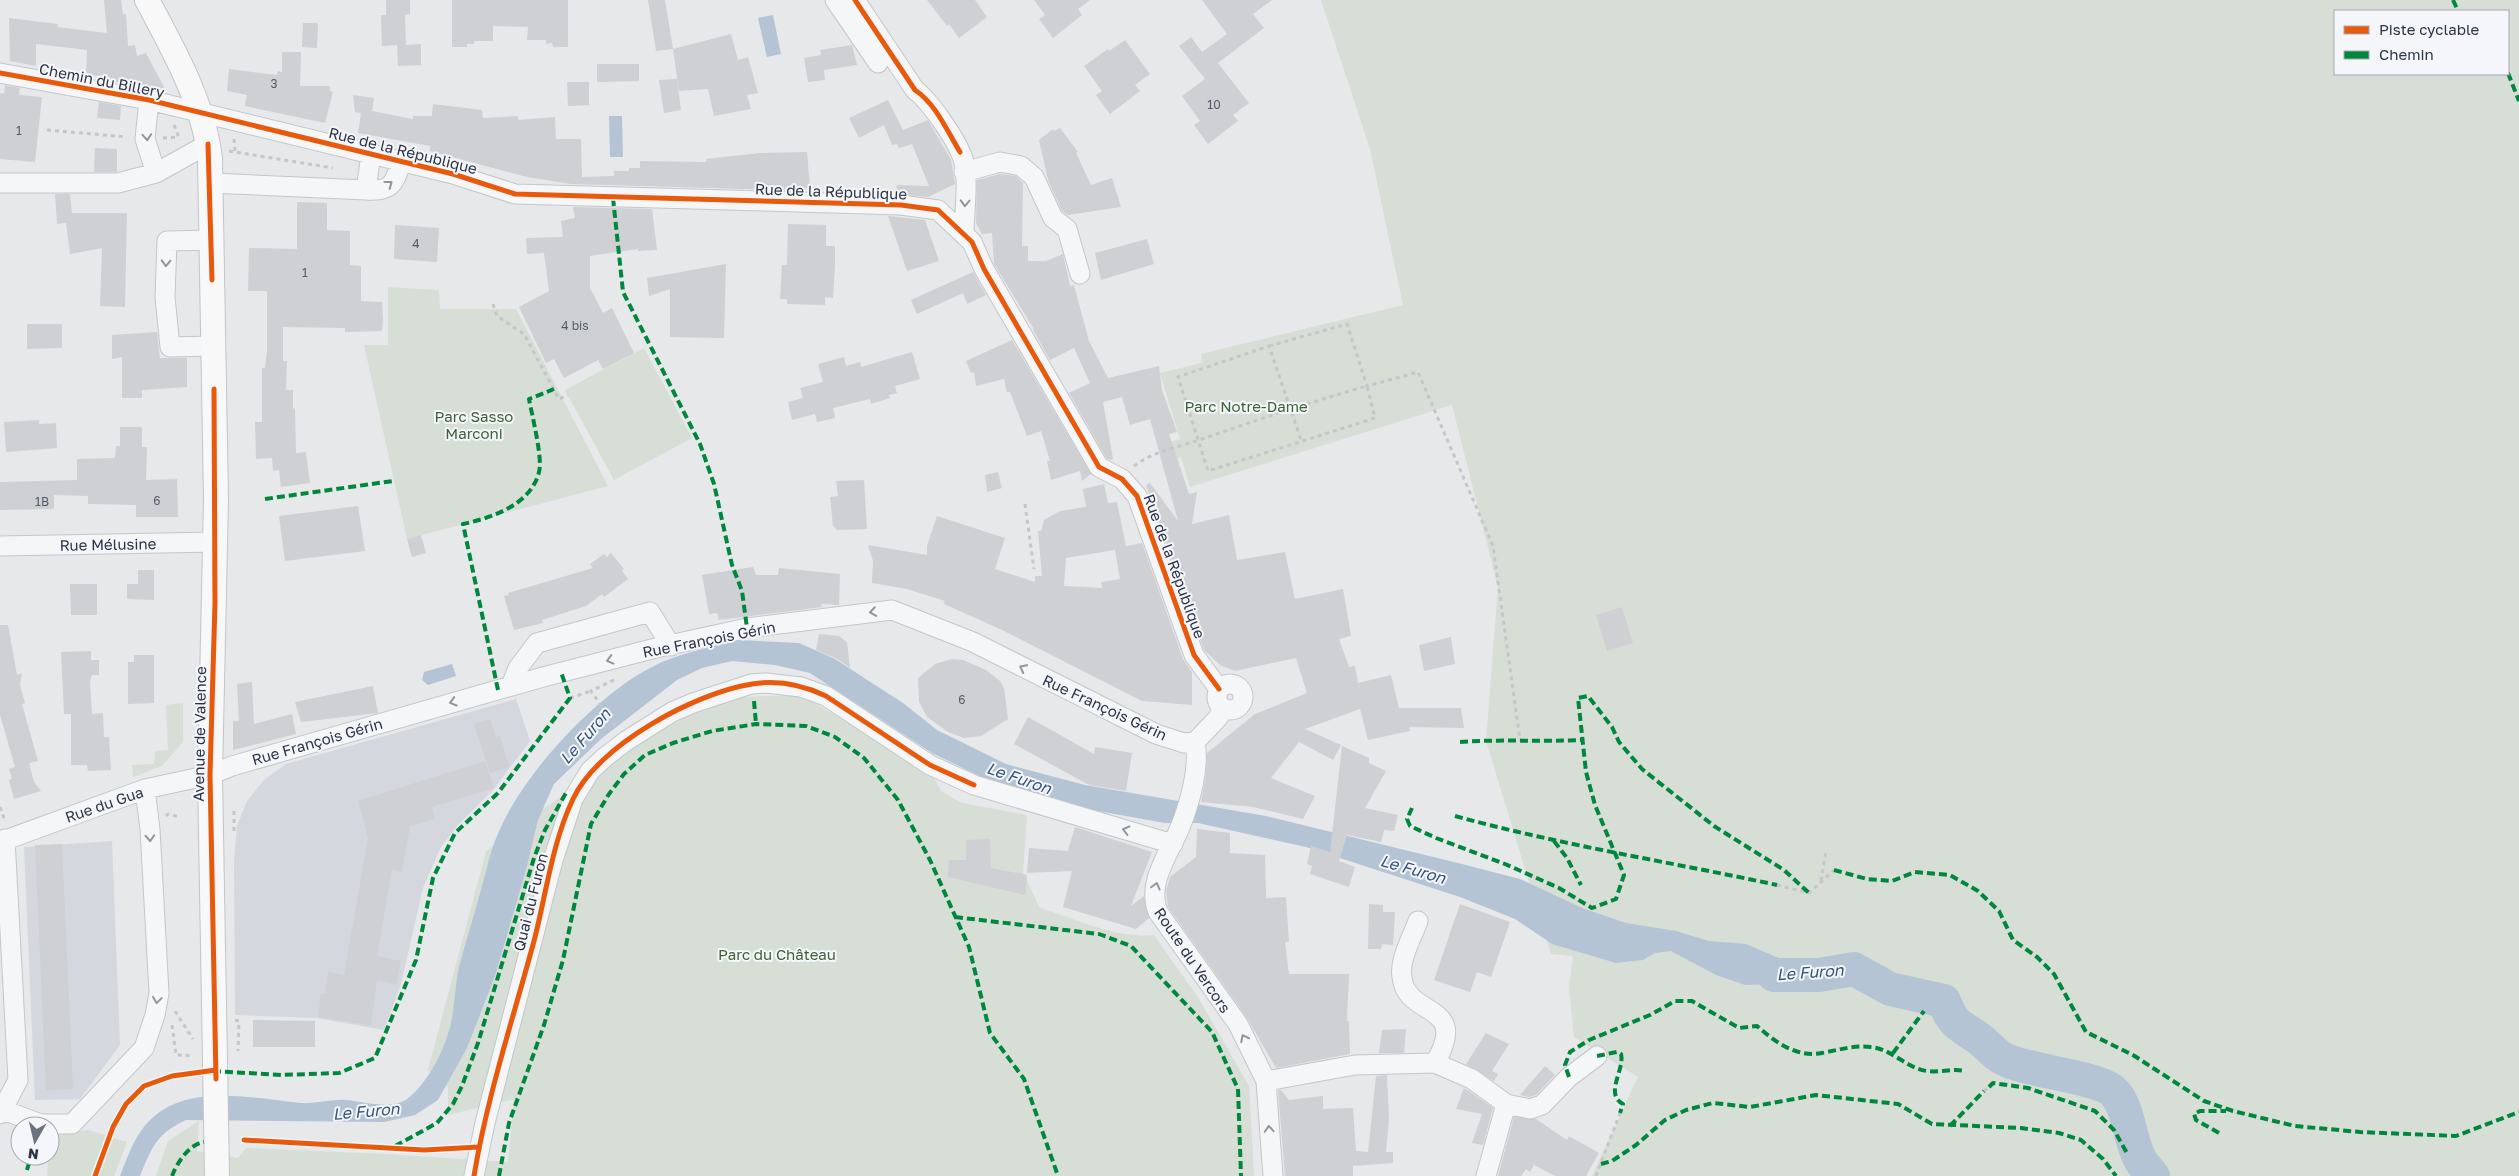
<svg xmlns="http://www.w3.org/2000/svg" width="2519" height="1176" font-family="'Golos Text',sans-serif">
  <rect width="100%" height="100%" fill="#e6e8ea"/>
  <path fill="#d4d7dd" d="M516 699 530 741 494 789 457 826 441 847 423 888 401 984 384 1030 316 1018 235 1015 234 862 237 826 247 801 264 780 286 764Z
    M112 841 120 1045 80 1099 35 1100 24 847Z"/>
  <path fill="#d6ded6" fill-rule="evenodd" d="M1321 0H2519V1176H1592L1638 1077 1574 1037 1569 988 1573 956 1551 954 1486 741 1498 587 1452 405 1190 487 1181 457 1173 461 1167 443 1180 439 1160 373 1202 363 1201 354 1403 305 1370 149ZM2335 11H2508V74H2335Z
    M388 287 439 290 440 309H516L608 486 407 539 364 345H388Z
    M644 348 692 438 614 480 565 390Z
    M801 695 877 740 901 759 933 776 941 791 962 803 1027 815 1023 873 1040 908C1076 919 1116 939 1154 935L1199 999 1249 1086 1254 1176H156L168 1141 199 1121 197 1151 238 1158 246 1148 385 1154 508 1162 514 1099 448 1115V1087L428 1070 486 851 612 759 686 717 739 697Z
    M183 703V742L162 766 133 777 132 765 154 764 155 751 168 750 166 705Z
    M89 1130 127 1142 114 1176H47L50 1135Z"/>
  <path fill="#b4c4d5" d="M773 15 781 54 767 57 758 18Z
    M609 116H622L623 157H610Z
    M739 640 799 643 835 659 903 703 937 730 1006 764 1085 785 1266 816 1462 864 1520 879 1582 908 1626 923 1676 931 1709 941 1746 944 1819 975 1783 984 1745 985 1716 975 1671 951 1655 953 1643 960 1616 963 1552 944 1515 919 1460 897 1306 847 1198 823H1165L1075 807 1004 788 932 753 810 673 775 665 732 661 702 668 677 680 601 739 554 784 538 820 526 870 495 976 467 1048 438 1100 415 1115 384 1122 186 1120C156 1134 152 1147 140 1176H120C125 1163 130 1149 137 1137 172 1078 245 1098 301 1103 316 1104 331 1099 347 1100 365 1102 391 1110 407 1099 429 1082 445 1049 451 1023 455 1004 455 985 459 967 466 940 475 913 482 886 487 869 490 852 497 836 521 776 593 698 650 668 677 653 709 648 739 640Z
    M452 664 456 676 428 685 422 680 424 672Z"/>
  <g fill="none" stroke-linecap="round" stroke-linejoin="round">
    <path stroke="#b4c4d5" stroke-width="34" d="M1774 975H1819L1854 969 1890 989 1944 1001C1953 1025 1958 1024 1978 1038 1987 1044 1993 1053 2002 1058 2026 1072 2100 1076 2115 1093 2130 1111 2129 1141 2141 1161 2144 1166 2149 1171 2153 1176"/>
  </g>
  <path fill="#ced0d3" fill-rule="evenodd" d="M104 0H121L123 14H126L128 46 135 45 137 56 146 53 165 89 102 80V77L86 74 87 50 36 44V66L10 61 9 18 58 24 57 27 107 33Z
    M386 0H410V14L405 15 406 45 421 44V65L398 66 397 45 382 46 381 15H386Z
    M452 0H568V47H553L552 43 546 44V40H527L528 27 493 26V41H474V44H467V47H452Z
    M648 0H665L673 49 731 34 738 60 748 57 758 93 747 95 751 109 714 116 708 89 679 91 673 49 656 51Z
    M927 0H975L987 17 959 38 949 24 947 26Z
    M1034 0H1090L1078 9 1082 15 1053 38 1039 19 1045 15Z
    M1202 0H1272L1253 14 1264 28 1218 63 1249 103 1233 115 1238 121 1208 144 1194 125 1200 121 1182 96 1205 79 1179 46 1191 37 1202 52 1227 34Z
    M303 23H318L317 48 302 47Z
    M1125 40 1150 74 1135 85 1140 91 1110 114 1096 95 1102 91 1084 66 1108 49 1109 51Z
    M852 45 857 65 824 70 825 80 808 82 804 58 821 55 820 50Z
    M282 52H301L300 86H330V91L333 92 325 123 245 106 247 95 227 91 229 69 277 75 278 71 282 72Z
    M597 64H639V81L597 82Z
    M677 79 681 110 664 113 659 80Z
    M567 82H589V105L568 106Z
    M5 85 20 88 19 95 42 97 35 162 0 159V93L4 94Z
    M353 95 374 98 372 111 413 119V116H432L433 104 482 110 483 118 518 116V120L555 117 556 139H581L582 177 614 176V171H629V168H640V161L706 162V159L760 153 807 152 810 188 780 190 571 184 527 177 430 151V146L358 133 361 113 355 112Z
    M888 100 903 130 928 120 951 160 955 184 928 197 896 194 897 185 929 186 912 144 899 148 897 144 892 145 884 125 859 138 849 118Z
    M99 102 121 106 120 120 97 118Z
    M1060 128 1078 152 1076 153 1091 185 1112 178 1121 207 1068 215 1062 211 1048 180 1039 140 1053 129 1054 131Z
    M95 148 117 149V172H94Z
    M1000 174 1016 176 1023 183 1022 246H1028V261H1046L1063 254 1070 286 1074 285 1089 341 1108 378 1159 366 1162 390 1177 432 1169 434 1189 494 1197 492 1192 524 1229 515 1237 560 1285 552 1295 599 1343 589 1351 636 1339 639 1349 667 1355 666 1358 683 1391 675 1399 708H1461L1464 728 1409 727 1410 731 1368 740 1360 709 1305 729 1341 745 1333 760 1299 742 1271 778 1315 796 1303 819 1253 807 1201 802 1206 774 1207 753 1255 714 1307 693 1296 658 1235 671 1220 665 1204 650 1146 485 1150 483 1178 521 1150 419 1130 425 1122 397 1103 402 1113 459 1111 460 1107 459 1069 393 1090 383 1074 348 1050 360 1033 330 1034 329 994 264 992 233 982 234 976 223 977 180Z
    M55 194H70L72 213H127L125 307 100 306 102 248 70 254 66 223 57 224Z
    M297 202 327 203V230L350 231V265L361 266V301L382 302 383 321 382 331 345 332V328L283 327V361H287L286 390H293V409L295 408 296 453 306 452 310 483 281 487 279 470 273 471 272 458 256 459 255 422H262V368H265L267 352V291H248L249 248 297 249Z
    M573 207 652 209 657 250 638 251V249L590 256V288L603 313 612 308 634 353 603 369 598 360 564 378 554 359 546 363 519 307 549 291 544 253 527 254 526 238 563 237 561 221 575 218Z
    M888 216 925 220 939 261 907 271Z
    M788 224 826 225V246H835V264L833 298 825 297V305L787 304V299H780L782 265H787Z
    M395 225 439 228 437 262 394 259Z
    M1147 239 1154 264 1101 280 1095 253Z
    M726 264 724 338 670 337V289L649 296 647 278Z
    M973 272 986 295 967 304 963 293 917 314 911 300Z
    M27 324H62V348L27 349Z
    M157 332 160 358H187V387L142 390V398H122V357L112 359V335Z
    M1012 340 1091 474 1082 481 1080 471 1051 480 1047 461H1050L1041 431 1027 436 1010 392H1007L1004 379 976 386 974 372 971 373 966 361Z
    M912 352 920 379 895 386 897 393 889 395 890 398 871 404 870 399 833 408 835 418 817 422 815 414 792 420 788 402 803 398 800 388 823 382 818 364 844 357 846 366 860 362 861 367Z
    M39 420V424L56 423 57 448 6 452 4 422Z
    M120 427H142V447H147L146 480 177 479 178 517H136V505L88 504V496L54 495V509L0 510V482L77 480V459L115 458 116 446H120Z
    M998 472 1002 488 987 492 985 475Z
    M864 480 867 529 837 530 833 526 830 497 838 496 836 481Z
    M1104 484 1108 503 1117 502 1126 546 1142 543 1183 659 1192 672V705L1142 701 1002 630 944 604 945 601 907 589 872 583 873 561 868 545 927 555V546L937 516 1005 538 995 569 1035 582V576H1042L1038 531H1041L1044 520 1060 511 1086 507 1083 489ZM1115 550 1120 579 1101 582 1102 588 1064 586 1066 558Z
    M358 506 365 551 285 561 279 516Z
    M421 535 426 553 412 557 407 539Z
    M611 553 624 569 622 571 628 579 604 597 602 594 586 606 542 620 543 623 514 630 504 596 509 595 508 593 593 568 590 564 604 554 607 557Z
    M753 567 756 575H778L779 568 840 574 839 605 821 604 822 607 719 620 717 613 709 614 702 575Z
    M138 570H154V600L127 599V584H138Z
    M70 584H97V615H71Z
    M1622 607 1633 643 1607 651 1596 615Z
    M0 625H8L17 675 22 673 20 685 25 703 22 704 38 761 29 763 34 782 41 791 14 799 9 780 12 779 9 769 15 767 0 715Z
    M819 634 839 636 847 642 850 668 837 659 816 650Z
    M1451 637 1455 664 1424 671 1419 645Z
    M91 651V660H99V675H92L90 682 92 714 103 713 104 737H109L111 770 88 771 87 765H71V714H64L61 652Z
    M134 655H154V703L128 704V662H134Z
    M952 659 963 660 986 670 1000 681 1004 688 1008 719 981 736 964 738 948 732 927 717 919 702 918 678 935 664Z
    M252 682 254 724 292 714 296 734 233 750V721H239L237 684Z
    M373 686 378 713 301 722 295 702Z
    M1028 717 1094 754 1095 747 1132 753 1126 791 1089 785 1014 744Z
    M490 719 496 737 500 736 509 767 490 773 474 724Z
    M1342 746 1369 758V763L1386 771 1365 808 1398 815 1394 831 1384 830 1381 842 1347 835 1339 861 1355 867 1349 887 1310 874 1312 866 1307 864 1311 846 1330 852Z
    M485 761 494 788 432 807 435 819 410 826 402 872 392 870 377 956 401 961 397 984 377 981 371 1025 318 1017 321 993 325 994 328 972 344 975 368 838 358 801Z
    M1075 827 1152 852 1131 906 1144 896 1149 918 1136 929 1063 907 1072 871 1027 873 1029 848 1068 851Z
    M1197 829 1230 833V853L1265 855 1266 898 1286 897 1289 942H1285L1289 974H1349L1347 1021H1349L1350 1054 1276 1068 1247 1018 1168 907 1166 891 1170 877 1196 857Z
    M990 839 991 868 1027 875 1025 895 948 877 949 860H966V840Z
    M62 844 73 1089 46 1090 35 845Z
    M1369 904 1383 905V912H1395L1393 945 1382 944 1381 949H1368Z
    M1460 904 1510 922 1491 977 1477 972 1470 992 1434 980Z
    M253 1020 315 1021V1047H253Z
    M1406 1029 1404 1053H1379L1382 1030Z
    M1486 1033 1509 1044 1492 1071 1498 1074 1494 1081 1466 1064Z
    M1545 1066 1555 1075 1536 1095 1529 1097 1520 1095Z
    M1387 1075 1389 1119 1386 1152H1393V1163L1353 1166V1176H1285L1278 1090H1281L1289 1100 1323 1096V1109L1353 1108 1356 1151 1368 1152 1376 1076Z
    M1457 1085 1466 1089 1493 1108 1483 1145 1472 1143 1482 1114 1456 1109 1464 1088Z
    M1514 1117 1536 1119 1567 1140 1569 1136 1599 1153 1586 1176H1555L1534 1165 1530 1172 1526 1169 1521 1176H1498Z"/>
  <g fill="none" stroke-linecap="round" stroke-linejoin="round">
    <g stroke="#c4c6c8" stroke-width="21">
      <path id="minor" d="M835 0 878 63
        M855 0 915 90C930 101 955 138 962 156 970 176 964 212 964 233
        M0 73 149 100 453 174 515 194 901 205 938 210 972 242 984 269 1099 467 1122 479 1137 496 1194 655 1219 689
        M149 100 145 139 156 173
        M371 154 366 190C391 192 395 184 401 161
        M964 172 1000 162 1021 166 1034 177 1053 218 1067 229 1080 274
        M0 183H118L156 173 208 144
        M211 183 366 190
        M212 240 167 241 165 297 170 347 213 346
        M0 546 216 542
        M1217 697a13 13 0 1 1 26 0a13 13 0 1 1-26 0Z
        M511 686 518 668 537 643 650 612 671 646
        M1195 742C1200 767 1190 802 1181 825 1170 853 1146 882 1158 912L1238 1024 1266 1081 1273 1176
        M1195 742 1217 719 1224 709
        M0 842 145 789 210 775 232 766 543 677 656 648 747 628 892 610 973 642 1156 734 1184 743 1195 742
        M1418 921C1412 938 1399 959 1402 977 1406 1019 1471 1001 1435 1063
        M1266 1081 1355 1065 1435 1063 1472 1079 1506 1104 1530 1109 1542 1105 1569 1077 1597 1056
        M3 1110 41 1124H72L144 1048 155 1015 159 993 150 829 145 789
        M0 1114 18 1080 5 839
        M474 1176 485 1123 553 860 573 799 590 771 605 757 626 741 672 712 693 703 751 684 766 683 801 687 826 696 930 765 974 785 1173 844
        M1486 1176 1506 1104"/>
    </g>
    <g stroke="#c2c5c8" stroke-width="26">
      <path id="major" d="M147 0C173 49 204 103 210 159L216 500 210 775 217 1176"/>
    </g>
    <path stroke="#c5c6ca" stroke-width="3" stroke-dasharray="4 4" stroke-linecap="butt" d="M174 125 180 140
      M47 130 127 137
      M163 138 178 137
      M234 139 235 152
      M229 151 333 168
      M493 304 497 316 524 334 559 399 568 395
      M1269 346 1347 324 1367 386 1418 372 1493 546 1520 740
      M1134 466C1154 451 1179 447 1202 439 1257 420 1311 402 1367 386L1375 418 1208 471 1178 377 1269 346 1301 440
      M1025 504 1034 569
      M614 680 591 691 615 726
      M570 698 591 691
      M0 807 5 821
      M234 811V835
      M166 816 168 814 179 817
      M1821 881 1826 851
      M1777 885 1809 893 1834 870
      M175 1011 193 1039
      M235 1020 239 1021 238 1051
      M172 1025 176 1055 193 1056
      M1984 1091 1989 1087
      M1596 1176 1620 1113"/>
    <use href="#minor" stroke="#f5f6f7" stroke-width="19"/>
    <use href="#major" stroke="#f8f8f8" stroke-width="24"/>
    <path stroke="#00873e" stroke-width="4" stroke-dasharray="8 4" stroke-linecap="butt" d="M2453 0 2458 11
      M2508 73 2519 101
      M613 198 623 292 700 444 714 484 732 565 742 591 747 628
      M265 499 393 481
      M498 690 463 524C491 518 531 505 539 472 543 459 532 415 529 399L554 389
      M754 701 756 724
      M1460 742C1501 739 1541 742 1582 740
      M1412 808 1407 819 1410 826 1436 838 1505 864 1559 888 1592 908 1616 899 1624 875 1595 805 1586 772 1578 698 1588 696 1612 727 1619 742 1642 769 1714 826 1784 870 1809 893
      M1455 816C1561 845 1670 862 1777 885
      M1554 841 1567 858 1581 885
      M1834 870 1867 879 1892 881 1915 872 1950 875 1978 891 1999 911 2013 940 2037 957 2054 974 2086 1032 2133 1055 2204 1101 2233 1111 2295 1126 2360 1132 2456 1136 2519 1112
      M955 917 1099 934 1131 946 1212 1032 1238 1089 1241 1176
      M1893 1053 1924 1011
      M1597 1056 1617 1052 1621 1054C1625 1070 1604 1094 1623 1104L1620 1113
      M213 1071 281 1075 339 1073 375 1058 416 960 433 878 455 833 498 793 570 698 561 672
      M1569 1077 1565 1065 1570 1052 1589 1040 1650 1015 1675 1001H1692L1739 1028 1757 1026C1775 1042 1797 1058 1822 1053 1839 1050 1853 1045 1871 1047 1892 1049 1906 1068 1927 1071 1940 1073 1952 1068 1965 1071
      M1989 1087 1993 1083 2028 1088 2095 1111 2114 1130 2128 1155
      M40 1126 41 1124
      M1950 1126 1984 1091
      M2219 1133 2196 1120 2194 1114 2200 1111H2226
      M395 1146 437 1123 453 1104 462 1086 478 1043 534 858 545 830 566 793
      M1601 1164 1612 1161 1636 1145 1665 1120 1686 1110 1713 1103 1750 1107 1816 1095 1898 1104 1932 1124 2021 1128 2059 1133 2081 1140 2103 1159 2116 1176
      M27 1170 31 1156
      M172 1176C177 1163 189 1144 204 1142
      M499 1176 509 1123 544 1025 563 960 591 824 609 794 624 774 645 755 673 743 712 731 756 724 806 726 835 737 864 758 898 800 930 860 969 947 990 1033 1024 1079 1058 1176"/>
    <g stroke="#f4f6f9" stroke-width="8">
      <path id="cycleway" d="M855 0 915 90C936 104 947 131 960 152
        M0 73 149 100 453 174 515 194 901 205 938 210 972 242 984 269 1099 467 1122 479 1137 496 1194 655 1219 689
        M208 144 212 280
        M214 389 215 603 210 775 216 1079
        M244 1140 424 1150 479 1147
        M95 1176 113 1127 126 1104 144 1086 172 1076 216 1070
        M474 1176C487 1097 513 1019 534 941 546 895 552 843 573 799 598 745 695 693 752 684 777 680 803 685 826 696L930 765 974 785"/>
    </g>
    <use href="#cycleway" stroke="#e8590c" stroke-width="5"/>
  </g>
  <defs><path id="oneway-chevron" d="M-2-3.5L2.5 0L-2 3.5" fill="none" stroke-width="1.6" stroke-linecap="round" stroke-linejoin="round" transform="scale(1.25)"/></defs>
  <g stroke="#90959e">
    <use href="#oneway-chevron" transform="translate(147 137) rotate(86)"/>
    <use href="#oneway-chevron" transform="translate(389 184) rotate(-37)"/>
    <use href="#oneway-chevron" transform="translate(965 203) rotate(92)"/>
    <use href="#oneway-chevron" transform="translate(166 263) rotate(92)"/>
    <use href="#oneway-chevron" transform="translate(873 612) rotate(171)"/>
    <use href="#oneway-chevron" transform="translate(610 660) rotate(165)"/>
    <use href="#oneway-chevron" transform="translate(1023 668) rotate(-153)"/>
    <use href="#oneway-chevron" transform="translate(453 702) rotate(164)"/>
    <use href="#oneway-chevron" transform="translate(1126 830) rotate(-166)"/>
    <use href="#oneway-chevron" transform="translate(150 838) rotate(87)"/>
    <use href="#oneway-chevron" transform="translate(1156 886) rotate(-75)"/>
    <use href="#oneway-chevron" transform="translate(157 1000) rotate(98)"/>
    <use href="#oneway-chevron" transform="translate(1244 1038) rotate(-117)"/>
    <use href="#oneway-chevron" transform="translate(1269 1129) rotate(-94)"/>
  </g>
  <g text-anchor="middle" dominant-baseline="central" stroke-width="4" stroke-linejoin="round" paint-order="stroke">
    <g font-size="12" fill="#545c69">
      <text x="274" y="83">3</text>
      <text x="1214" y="104">10</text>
      <text x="19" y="130">1</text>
      <text x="416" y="243">4</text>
      <text x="305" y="272">1</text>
      <text x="575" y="325">4 bis</text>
      <text x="157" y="500">6</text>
      <text x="42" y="501">1B</text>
      <text x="962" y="699">6</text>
    </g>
    <g font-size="15" fill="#2b3445" stroke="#f4f6f9">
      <text transform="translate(102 80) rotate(11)">Chemin du Billery</text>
      <text transform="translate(403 150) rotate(14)">Rue de la République</text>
      <text transform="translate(831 191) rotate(2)">Rue de la République</text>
      <text transform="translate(108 544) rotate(-1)">Rue Mélusine</text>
      <text transform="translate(1175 566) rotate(70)">Rue de la République</text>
      <text transform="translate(709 639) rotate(-11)">Rue François Gérin</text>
      <text transform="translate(1105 707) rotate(25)">Rue François Gérin</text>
      <text transform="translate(199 734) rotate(-89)">Avenue de Valence</text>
      <text transform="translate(317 741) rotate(-16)">Rue François Gérin</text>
      <text transform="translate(104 804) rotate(-19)">Rue du Gua</text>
      <text transform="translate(530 902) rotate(-76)">Quai du Furon</text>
      <text transform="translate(1193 960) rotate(56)">Route du Vercors</text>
    </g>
    <g font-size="15" fill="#3f6138" stroke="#f4f6f9">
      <text x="1246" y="406">Parc Notre-Dame</text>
      <text x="474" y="416">Parc Sasso<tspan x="474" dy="17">Marconi</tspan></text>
      <text x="777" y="954">Parc du Château</text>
    </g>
    <g font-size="16" font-style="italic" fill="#34527a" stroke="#f4f6f9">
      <text transform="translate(585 736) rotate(-49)">Le Furon</text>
      <text transform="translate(1019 778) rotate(19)">Le Furon</text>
      <text transform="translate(1413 869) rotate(16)">Le Furon</text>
      <text transform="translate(1810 972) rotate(-4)">Le Furon</text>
      <text transform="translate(366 1111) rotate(-5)">Le Furon</text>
    </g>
  </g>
  <rect x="2334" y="10" width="175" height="65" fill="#f4f6f9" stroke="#a4a8b1"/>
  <rect x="2344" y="26" width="25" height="8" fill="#e8590c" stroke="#a4a8b1"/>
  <text x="2379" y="35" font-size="15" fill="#2b3445">Piste cyclable</text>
  <rect x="2344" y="51" width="25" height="8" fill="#00873e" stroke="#a4a8b1"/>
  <text x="2379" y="60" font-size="15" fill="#2b3445">Chemin</text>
  <g transform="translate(35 1141) rotate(188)"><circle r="24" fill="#f4f6f9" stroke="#a4a8b1"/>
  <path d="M0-4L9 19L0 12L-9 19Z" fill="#6c737f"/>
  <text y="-8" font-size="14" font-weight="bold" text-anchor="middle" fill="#2b3445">N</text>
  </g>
</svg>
